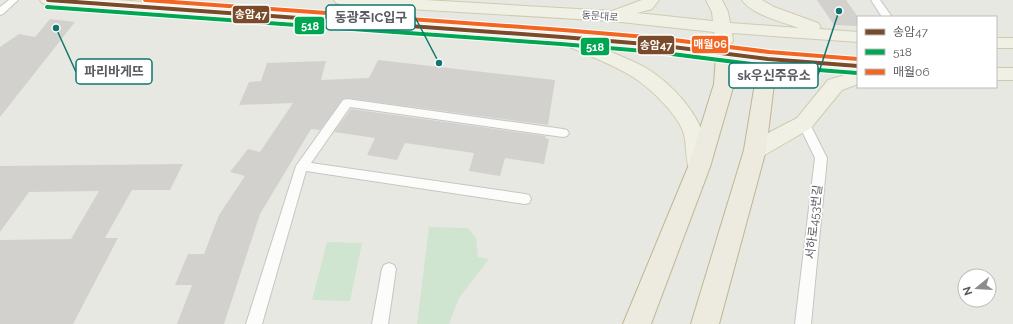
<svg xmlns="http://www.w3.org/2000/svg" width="1013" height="324" font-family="Raleway,'Noto Sans KR',sans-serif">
  <rect width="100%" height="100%" fill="#e8e8e2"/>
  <path fill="#cfe5cf" d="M429 227 468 228 476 238 478 257 489 259 459 298 449 324H417Z
    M327 242 362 243 350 301 312 300Z"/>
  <path fill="#d2d1cd" d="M817 0H846L858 17V26L834 25Z
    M50 19 75 22 0 117V47L19 34 35 37Z
    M378 60 555 80 548 125 347 98 343 99 320 130 311 129 260 214 224 324H177L192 285H175L188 254H204L219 215 245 176 230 172 248 149 260 152 293 103 239 105 249 82 261 81 267 63 326 61 321 80 369 78Z
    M351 109 546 136 545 138 549 139 544 164 505 158 500 176 469 171 474 153 405 143 397 160 367 155 375 138 334 132Z
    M183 164 170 190H132L105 238H118L73 324H0V240L71 239 99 191 29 192 0 232V166Z"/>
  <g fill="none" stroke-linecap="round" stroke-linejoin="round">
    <g stroke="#c5c6c4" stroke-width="2">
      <path id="service" d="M9 0H18L3 14 0 15V7Z
        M871 0H880L892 17H882Z
        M347 99 563 129 567 130 569 133 567 136 563 137 350 107 311 163 525 194 529 195 531 199 529 203 525 204 306 171 262 324H246L296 166 343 100Z
        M804 119 808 120 827 158 811 324H795L815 158 798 123 800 120Z
        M389 263 394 265 396 269 388 324H372L382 269 384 265Z"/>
    </g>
    <g stroke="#d0cbb0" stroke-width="2">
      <path id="primary" d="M40 0H117L562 32 657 39 768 53 858 60V84L842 90 811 128 763 156 755 158 747 156 744 150 747 144 797 118 828 80 855 72 768 65 657 51 596 45C612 53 630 59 646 68 673 84 701 116 707 146 708 156 711 164 707 173L699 175 691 173C685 161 687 147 684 134 678 114 650 88 633 77 616 66 589 56 570 47L567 43 48 5 42 3Z
        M334 0H425L612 11 642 0H659L652 9 637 13 713 21 712 12 706 0H722L728 12 730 23 799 28C783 22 752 15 742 0H762L774 7 818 23 821 27 819 29 858 32V42L732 33 733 41 730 45 724 46 718 45 715 41 714 32 611 21 342 5 336 3Z
        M996 38H1013V48H996Z
        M996 68H1013V80H996Z"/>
    </g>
    <g stroke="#bfb590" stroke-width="2">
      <path id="motorway" d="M725 49 731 51 734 55V84L710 167 651 324H623L688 167 714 84 716 55 719 51Z
        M768 53 775 55 777 59 766 150 719 324H691L744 150 759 59 761 55Z"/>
    </g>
    <use href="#service" fill="#fcfcfb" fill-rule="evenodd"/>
    <use href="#primary" fill="#f1f0e5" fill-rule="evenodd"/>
    <use href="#motorway" fill="#edebdf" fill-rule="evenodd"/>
    <g stroke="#fff" stroke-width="6">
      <path id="bus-1" d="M48 0 562 37 657 45 768 59 858 66"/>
    </g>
    <g stroke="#fff" stroke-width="6">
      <path id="bus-2" d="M47 7 561 44 656 52 767 66 857 73"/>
    </g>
    <g stroke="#fff" stroke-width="6">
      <path id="bus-3" d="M145 0 563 30 658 38 769 52 858 59"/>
    </g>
    <use href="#bus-1" stroke="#7a4b2a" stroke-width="4"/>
    <use href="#bus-2" stroke="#00a651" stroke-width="4"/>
    <use href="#bus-3" stroke="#f26522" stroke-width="4"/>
  </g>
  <g text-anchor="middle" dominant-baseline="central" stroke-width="3.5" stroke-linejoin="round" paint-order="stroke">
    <g font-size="10" fill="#585b60" stroke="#fff">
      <text transform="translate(600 16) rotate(4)">동문대로</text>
    </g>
    <g font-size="12" fill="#585b60" stroke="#fff">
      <text transform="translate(814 222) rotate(-84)">서하로453번길</text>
    </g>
  </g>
  <path fill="none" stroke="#0f766e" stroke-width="1.5" d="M439 63L415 17M56 28L76 72M839 11L818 75"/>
  <g fill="#0f766e" stroke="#fff" stroke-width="1.5">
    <circle cx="439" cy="63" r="4"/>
    <circle cx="56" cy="28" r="4"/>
    <circle cx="839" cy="11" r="4"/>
  </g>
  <g fill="#fff" stroke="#0f766e" stroke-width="1.5">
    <rect x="326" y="5" width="89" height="25" rx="4"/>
    <rect x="76" y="59" width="76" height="25" rx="4"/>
    <rect x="729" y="63" width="89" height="25" rx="4"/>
  </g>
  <g font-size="13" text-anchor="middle" font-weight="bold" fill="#585b60">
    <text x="371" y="22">동광주IC입구</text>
    <text x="114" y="76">파리바게뜨</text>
    <text x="774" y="80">sk우신주유소</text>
  </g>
  <g stroke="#fff" stroke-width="1.5">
    <rect x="232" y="5" width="38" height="19" rx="4" fill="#7a4b2a"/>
    <rect x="294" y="16" width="31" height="19" rx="4" fill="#00a651"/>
    <rect x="691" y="35" width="38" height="19" rx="4" fill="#f26522"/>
    <rect x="637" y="35" width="38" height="20" rx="4" fill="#7a4b2a"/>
    <rect x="580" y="37" width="30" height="19" rx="4" fill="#00a651"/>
  </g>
  <g font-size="11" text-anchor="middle" font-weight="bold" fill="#fff">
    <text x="251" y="18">송암47</text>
    <text x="310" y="30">518</text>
    <text x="710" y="48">매월06</text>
    <text x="656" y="49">송암47</text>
    <text x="595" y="51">518</text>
  </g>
  <rect x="857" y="16" width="140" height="72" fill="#ffffff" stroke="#bcbdbf"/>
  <rect x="865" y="29" width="20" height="6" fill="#7a4b2a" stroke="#bcbdbf"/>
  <text x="893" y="36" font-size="12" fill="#585b60">송암47</text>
  <rect x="865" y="49" width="20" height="6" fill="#00a651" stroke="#bcbdbf"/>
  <text x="893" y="56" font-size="12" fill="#585b60">518</text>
  <rect x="865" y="69" width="20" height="6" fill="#f26522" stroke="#bcbdbf"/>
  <text x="893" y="76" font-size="12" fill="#585b60">매월06</text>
  <g transform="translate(977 288) rotate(252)"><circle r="19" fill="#ffffff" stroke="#bcbdbf"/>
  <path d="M0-3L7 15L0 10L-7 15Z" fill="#8a8c8e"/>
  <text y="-6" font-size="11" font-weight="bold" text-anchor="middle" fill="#585b60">N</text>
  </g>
</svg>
